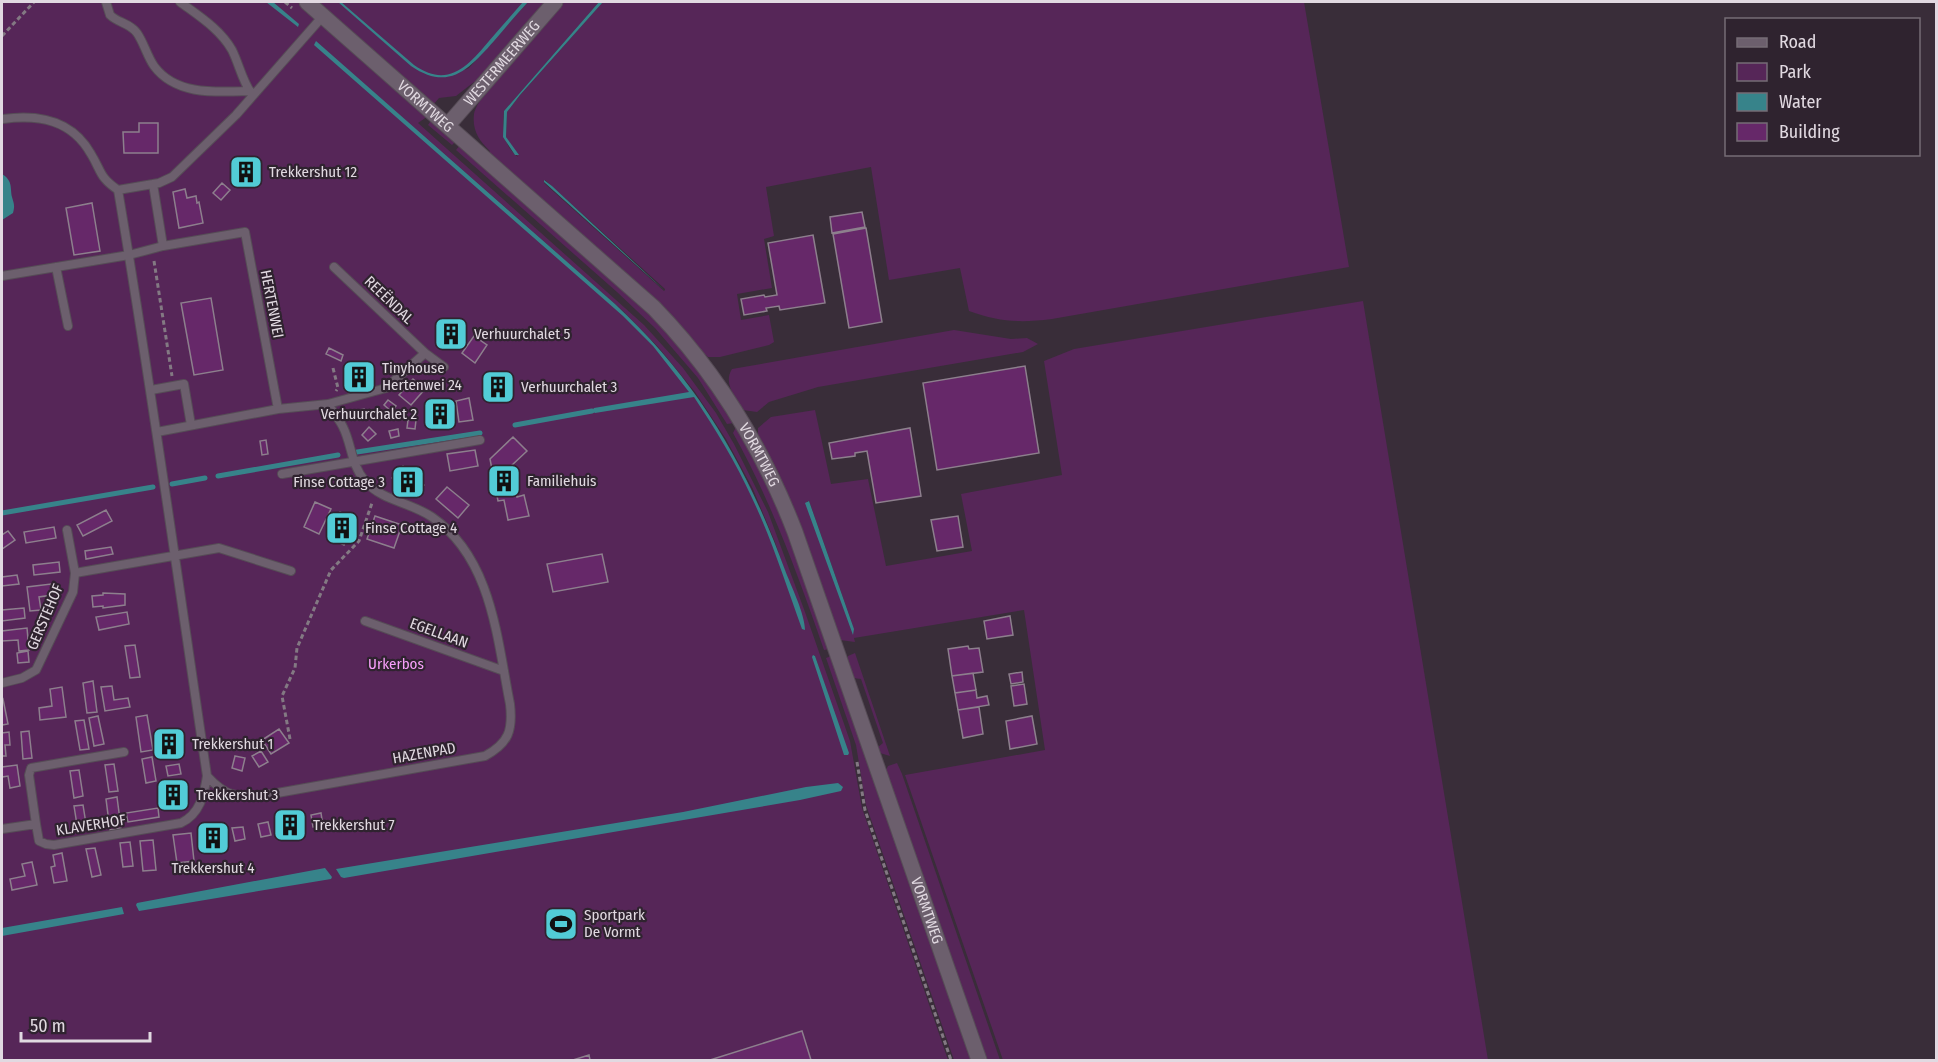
<svg xmlns="http://www.w3.org/2000/svg" width="1938" height="1062" font-family="'Fira Sans Condensed',sans-serif">
  <rect width="100%" height="100%" fill="#392d39"/>
  <path fill="#562658" fill-rule="evenodd" d="M2 2H525L465 70 469 68 528 2H547L476 83 474 82 456 96 439 98 426 113 428 116 418 123 644 325 683 368 716 413 734 444 768 512 805 612 850 741 862 808 948 1060H2ZM414 127 624 312 659 348 695 392 726 439 753 489 775 542 805 630 751 488 694 393 645 336 567 262ZM814 655 815 656 848 754 813 656Z
    M563 2H599L504 111C502 127 503 146 518 157L506 137 507 112 520 95 603 2H1304L1349 267 1052 319C1020 323 999 322 969 311L960 268 889 280 871 167 766 187 774 236 764 239 772 288 737 294 741 320 769 315 774 342 769 345 720 357H708L488 154 490 151C479 141 472 130 474 114 479 91 544 23 563 2ZM545 180 665 289V290L664 291 544 183Z
    M432 119 456 141 452 145 428 125Z
    M460 145 649 312 686 353 734 423 727 424 698 378 655 328 617 292 456 150Z
    M1363 301 1488 1060H1003L905 775 1045 750 1024 610 854 638 855 642 840 640 811 557 758 437V428L771 417 815 410 831 484 868 479 886 566 972 551 961 494 1062 475 1044 361 1074 349ZM807 501H809L854 629Z
    M954 330 1011 339 1027 338 1038 344 1023 352 818 387 769 402 757 412 743 410C735 397 723 383 732 369Z
    M736 427C779 498 803 571 831 649L824 650C798 575 772 503 733 433Z
    M855 653 890 756 880 753 877 748 883 743 861 679 853 678 847 660 848 656Z
    M834 655 973 1060H954L866 805 856 745 826 658Z
    M897 763 902 774 1000 1060H985L890 785 886 770 888 766Z"/>
  <path fill="#37838a" d="M266 2H273L299 24 298 27Z
    M338 2H341L414 65C448 89 468 66 489 41 500 28 512 15 523 2H528C516 15 505 28 494 41 469 69 449 92 411 66Z
    M599 2H603L520 95 507 112 506 137 519 155H515L503 137 504 111Z
    M316 41 615 304C698 381 746 464 785 570 791 586 805 614 805 630L802 629C786 585 772 540 752 498 736 463 716 430 694 397L595 413 592 411 594 408 689 392 653 346 623 316 314 45Z
    M2 174C13 181 10 187 12 197 14 204 15 206 13 213L2 220Z
    M544 180 552 186 665 291 544 182Z
    M809 501 854 629 853 635 805 503Z
    M813 655 815 656 849 753 848 755H844L812 657Z
    M838 783 843 787 841 791 800 800 344 878 341 877 336 869 683 812 806 787Z
    M325 868 332 877 331 879 139 911 136 905 137 903Z
    M122 907 124 914 2 936V928Z"/>
  <g fill="none" stroke-linecap="round" stroke-linejoin="round">
    <path stroke="#37838a" stroke-width="5" d="M515 425 592 411
      M357 452 480 433
      M218 476 338 455
      M172 484 205 478
      M2 513 153 487"/>
  </g>
  <path fill="#662869" stroke="#8d7f8d" stroke-width="1.5" d="M139 123H158V153H124L123 132H139Z
    M239 167 252 168V178L239 177Z
    M222 183 230 190 221 200 213 193Z
    M185 189 187 198 196 196 197 203 199 202 203 223 179 228 173 192Z
    M92 203 100 251 74 255 66 208Z
    M862 212 865 227 832 233 830 217Z
    M866 228 882 322 849 328 833 234Z
    M813 235 825 303 780 310 779 306 766 308 767 311 744 315 741 299 764 295 765 297 777 295 768 243Z
    M211 298 223 370 194 375 181 303Z
    M449 321 463 329 453 347 439 339Z
    M474 336 487 345 475 363 462 353Z
    M329 348 343 355 341 361 326 354Z
    M1025 366 1039 453 937 470 923 383Z
    M354 367 365 380 360 384 349 371Z
    M489 374 512 381 506 401 483 392Z
    M413 379 425 389 411 405 399 395Z
    M469 398 473 420 459 422 456 401Z
    M388 400 396 406 392 412 384 405Z
    M447 401 451 425 433 428 429 404Z
    M364 409 367 418 356 420 354 411Z
    M408 420H416L415 429 407 428Z
    M369 427 376 434 368 441 362 435Z
    M910 428 921 496 876 503 867 451 855 453V456L832 459 829 443Z
    M398 429 399 436 391 438 389 431Z
    M513 437 527 451 511 466 517 497 524 495 529 516 508 520 504 500 498 501 490 459Z
    M266 440 268 454 262 455 260 441Z
    M475 450 478 466 450 471 447 454Z
    M403 466 424 485 413 497 392 478Z
    M447 487 469 505 458 518 436 499Z
    M315 502 331 509 319 534 304 527Z
    M106 510 112 521 83 536 77 525Z
    M340 512 355 519 344 545 329 538Z
    M375 516 402 525 394 548 367 539Z
    M958 516 963 547 937 551 931 520Z
    M54 527 56 538 26 543 24 532Z
    M8 531 15 540 2 549V535Z
    M111 547 113 554 86 559 85 551Z
    M602 554 608 582 553 592 547 564Z
    M59 562 60 572 34 575 33 565Z
    M17 575 19 584 2 586V577Z
    M51 584 52 595 39 597 41 610 30 611 27 587Z
    M103 593 125 594V605L103 608V606L93 607 92 596 103 595Z
    M24 608 25 618 2 621V610Z
    M127 612 129 624 99 630 96 617Z
    M1010 616 1013 635 987 639 984 621Z
    M27 628 29 650 19 651 18 640 2 641V631Z
    M135 645 140 677 130 678 125 646Z
    M968 646 969 649 979 648 983 672 952 676 948 649Z
    M28 651 29 662 18 663 17 653Z
    M1022 672 1023 682 1011 684 1009 674Z
    M973 673 976 690 955 693 952 676Z
    M93 681 97 712 87 713 83 683Z
    M1024 684 1027 704 1014 706 1011 686Z
    M112 686 114 700 128 698 130 707 105 711 101 687Z
    M62 687 66 717 40 720 39 708 52 706 50 689Z
    M976 690 977 698 987 696 989 705 958 710 955 693Z
    M3 699 8 724 2 725V700Z
    M979 707 983 734 963 738 958 710Z
    M147 715 153 750 141 752 136 717Z
    M98 716 104 744 94 746 89 718Z
    M1032 716 1037 744 1010 749 1006 721Z
    M84 720 89 749 80 750 75 721Z
    M279 729 289 743 271 754 262 740Z
    M29 731 32 758 23 759 21 732Z
    M9 732 10 745H5L6 756H2V733Z
    M175 738 176 748 163 750 162 740Z
    M261 751 268 762 259 767 252 756Z
    M235 756 245 758 242 771 232 768Z
    M152 757 156 781 146 783 142 759Z
    M114 764 118 791 109 792 105 765Z
    M179 764 181 774 168 776 166 766Z
    M17 765 20 786 10 788 8 776 2 777V767Z
    M79 770 83 796 74 798 70 771Z
    M179 789 181 799 168 801 166 791Z
    M117 797 121 828 110 830 106 799Z
    M83 805 87 830 78 831 74 806Z
    M158 808 159 817 128 822 126 813Z
    M321 813 323 826 313 827 311 815Z
    M294 818 297 830 287 832 284 819Z
    M268 822 271 835 261 837 258 824Z
    M243 827 245 839 235 841 232 828Z
    M217 831 219 844 209 845 206 833Z
    M191 833 194 861 177 863 173 835Z
    M153 840 156 870 143 871 140 841Z
    M130 842 133 866 123 867 120 843Z
    M95 848 101 875 92 877 86 849Z
    M62 853 67 881 54 883 51 867 55 866 53 855Z
    M32 862 37 885 12 890 10 879 25 876 22 864Z
    M802 1031 811 1060H710Z
    M589 1055 590 1060H573Z"/>
  <g fill="none" stroke-linecap="round" stroke-linejoin="round">
    <g stroke="#564c56" stroke-width="10">
      <path id="lane" d="M106 2 110 15C118 23 130 23 137 33 144 43 147 56 154 66 176 96 217 92 250 91
        M180 2C199 16 220 29 232 50 239 64 242 80 251 93
        M3 119C39 114 72 120 91 154 102 172 99 177 118 190
        M153 184 163 246 245 232 278 409
        M56 267 68 326
        M2 276 129 255 163 246
        M425 353 444 367
        M151 390 184 384 191 425
        M328 404 386 388 425 353 334 267
        M157 432 278 409 328 404C333 412 339 419 343 427 352 445 351 465 365 481 382 501 410 502 432 517 492 558 497 639 510 704 513 730 509 743 485 756L266 795C237 797 227 798 207 776 178 580 151 384 118 190L159 183 172 177 236 115 323 16
        M282 474 480 440
        M67 530 75 573
        M365 621 504 671
        M2 683 22 678 36 670 73 592 75 573 219 548 291 571
        M36 824 29 775 31 768 124 752
        M2 829 36 824 39 841 46 844 54 845 181 823C200 814 204 795 207 776"/>
    </g>
    <g stroke="#564c56" stroke-width="17">
      <g id="street">
        <path id="s1" d="M307 2 654 308C716 372 763 449 795 532L979 1060"/>
        <path id="s2" d="M448 125 555 2"/>
      </g>
    </g>
    <path stroke="#837983" stroke-width="3" stroke-dasharray="4.5 3" stroke-linecap="butt" d="M285 2 292 8
      M2 36 34 2
      M154 261 172 376
      M333 368 338 388 336 391
      M290 739 282 696 295 668 297 648 331 570 359 541 372 503
      M857 762 865 810 951 1060"/>
    <use href="#lane" stroke="#6c5f6d" stroke-width="8"/>
    <use href="#street" stroke="#6c5f6d" stroke-width="15"/>
  </g>
  <defs>
    <g id="building-square" transform="scale(1.725)"><rect x="-9" y="-9" width="18" height="18" rx="4" fill="#52ccd6" stroke="#2f232f"/><path d="M-4-6H4V6H1V3H-1V6H-4ZM-2.5-4.3h1.7v1.8h-1.7ZM.8-4.3h1.7v1.8H.8ZM-2.5-1h1.7V.8h-1.7ZM.8-1h1.7V.8H.8Z" fill="#111"/></g>
    <g id="stadium-square" transform="scale(1.725)"><rect x="-9" y="-9" width="18" height="18" rx="4" fill="#52ccd6" stroke="#2f232f"/><path d="M0-5a6.5 5 0 1 0 0 10a6.5 5 0 1 0 0-10ZM-3.5-1.8h7v3.6h-7Z" fill="#111"/></g>
  </defs>
  <g fill-rule="evenodd">
    <use href="#building-square" x="246" y="172"/>
    <use href="#building-square" x="451" y="334"/>
    <use href="#building-square" x="359" y="377"/>
    <use href="#building-square" x="498" y="387"/>
    <use href="#building-square" x="440" y="414"/>
    <use href="#building-square" x="504" y="481"/>
    <use href="#building-square" x="408" y="482"/>
    <use href="#building-square" x="342" y="528"/>
    <use href="#building-square" x="169" y="744"/>
    <use href="#building-square" x="173" y="795"/>
    <use href="#building-square" x="290" y="825"/>
    <use href="#building-square" x="213" y="838"/>
    <use href="#stadium-square" x="561" y="924"/>
  </g>
  <g text-anchor="middle" dominant-baseline="central" stroke-width="4.5" stroke-linejoin="round" paint-order="stroke">
    <g font-size="15" fill="#e1d9e1" stroke="#2f232f">
      <text stroke="none"><textPath href="#s2" startOffset="82">WESTERMEERWEG</textPath></text>
      <text stroke="none"><textPath href="#s1" startOffset="158">VORMTWEG</textPath></text>
      <text transform="translate(389 300) rotate(44)">REEËNDAL</text>
      <text transform="translate(272 304) rotate(79)">HERTENWEI</text>
      <text stroke="none"><textPath href="#s1" startOffset="644">VORMTWEG</textPath></text>
      <text transform="translate(45 617) rotate(-67)">GERSTEHOF</text>
      <text transform="translate(439 633) rotate(20)">EGELLAAN</text>
      <text transform="translate(424 753) rotate(-10)">HAZENPAD</text>
      <text transform="translate(91 825) rotate(-9)">KLAVERHOF</text>
      <text stroke="none"><textPath href="#s1" startOffset="1130">VORMTWEG</textPath></text>
    </g>
    <g font-size="15" fill="#e1d9e1" stroke="#2f232f" text-anchor="start">
      <text x="269" y="172">Trekkershut 12</text>
      <text x="474" y="334">Verhuurchalet 5</text>
      <text x="382" y="368">Tinyhouse<tspan x="382" dy="17">Hertenwei 24</tspan></text>
      <text x="521" y="387">Verhuurchalet 3</text>
      <text x="417" y="414" text-anchor="end">Verhuurchalet 2</text>
      <text x="527" y="481">Familiehuis</text>
      <text x="385" y="482" text-anchor="end">Finse Cottage 3</text>
      <text x="365" y="528">Finse Cottage 4</text>
      <text x="192" y="744">Trekkershut 1</text>
      <text x="196" y="795">Trekkershut 3</text>
      <text x="313" y="825">Trekkershut 7</text>
      <text x="213" y="868" text-anchor="middle">Trekkershut 4</text>
      <text x="584" y="915">Sportpark<tspan x="584" dy="17">De Vormt</tspan></text>
    </g>
    <g font-size="15" fill="#f79ffa" stroke="#2f232f">
      <text x="396" y="664">Urkerbos</text>
    </g>
  </g>
  <rect width="1938" height="1062" fill="none" stroke="#e1d9e1" stroke-width="6"/>
  <rect x="1725" y="18" width="195" height="138" fill="#2f232f" stroke="#766c76" stroke-width="1.5"/>
  <rect x="1737" y="38" width="30" height="9" fill="#6c5f6d" stroke="#766c76" stroke-width="1.5"/>
  <text x="1779" y="48" font-size="18" fill="#e1d9e1">Road</text>
  <rect x="1737" y="63" width="30" height="18" fill="#562658" stroke="#766c76" stroke-width="1.5"/>
  <text x="1779" y="78" font-size="18" fill="#e1d9e1">Park</text>
  <rect x="1737" y="93" width="30" height="18" fill="#37838a" stroke="#766c76" stroke-width="1.5"/>
  <text x="1779" y="108" font-size="18" fill="#e1d9e1">Water</text>
  <rect x="1737" y="123" width="30" height="18" fill="#662869" stroke="#766c76" stroke-width="1.5"/>
  <text x="1779" y="138" font-size="18" fill="#e1d9e1">Building</text>
  <path d="M21 1032v9h129v-9" fill="none" stroke="#e1d9e1" stroke-width="3"/>
  <text x="30" y="1032" font-size="18" fill="#e1d9e1" stroke="#2f232f" stroke-width="4.5" paint-order="stroke">50 m</text>
</svg>
